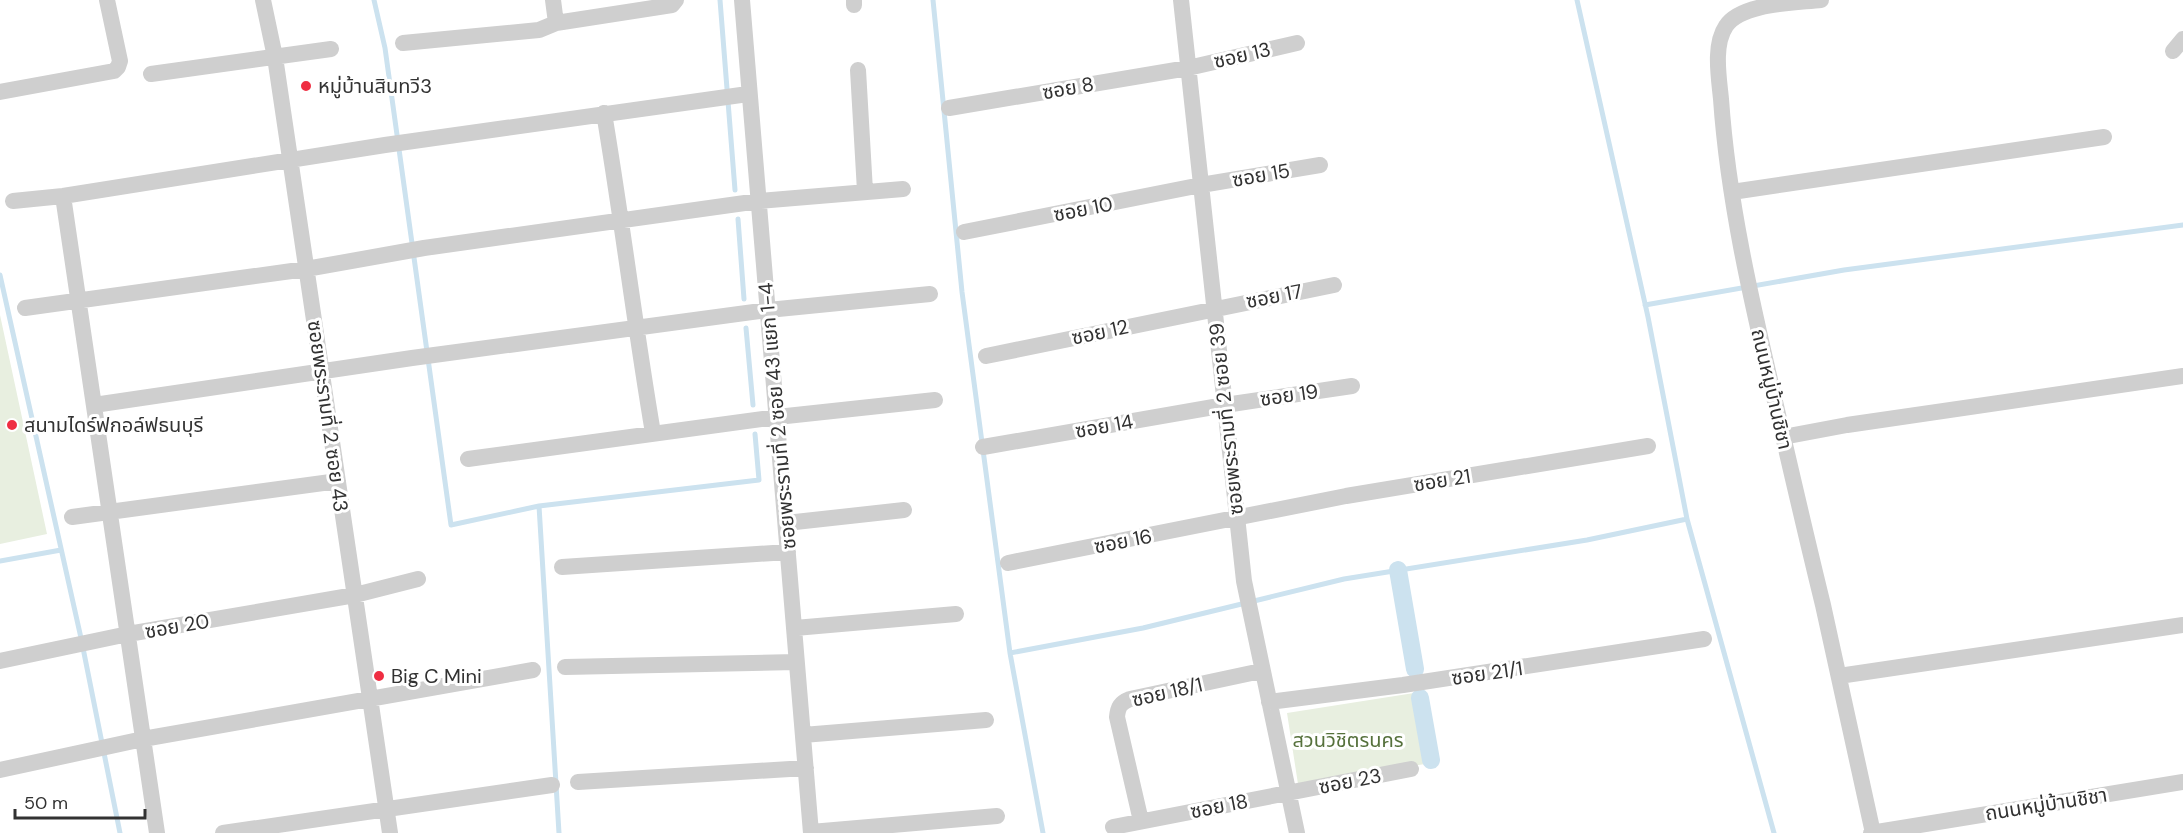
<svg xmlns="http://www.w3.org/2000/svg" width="2183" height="833" font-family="'DM Sans','Noto Sans Thai',sans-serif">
  <rect width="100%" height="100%" fill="#fff"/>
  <path fill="#e8efe0" d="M0 315 47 534 0 544Z
    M1414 693 1425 764 1298 784 1287 713Z"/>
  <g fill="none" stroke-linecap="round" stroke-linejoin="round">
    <path stroke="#cce2ef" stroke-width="5" d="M374 0 385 48 451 525 539 506 759 480 755 434
      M720 0 735 190
      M933 0 962 292 1010 653 1043 833
      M738 219 744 299
      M0 275 81 638 120 833
      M1645 305 1844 270 2183 225
      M746 328 753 405
      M539 506 559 833
      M1687 519 1774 833
      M0 561 61 550
      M1010 653 1143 628 1344 579 1587 540 1687 519 1648 317 1577 0"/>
    <path stroke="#cce2ef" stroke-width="18" d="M1398 570 1415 669
      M1420 698 1431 760"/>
    <path stroke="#cfcfcf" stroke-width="16" d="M263 0 275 57 390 833
      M553 0 556 23
      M742 0 811 833
      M854 0V5
      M1181 0 1244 581 1297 833
      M1821 0C1795 3 1741 3 1726 26 1713 45 1719 78 1721 99 1728 200 1751 299 1774 397 1790 466 1806 536 1823 605 1840 681 1857 757 1873 833
      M403 43 539 30 556 23 672 5 676 0
      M2173 51 2183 39
      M858 70 865 191
      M151 74 331 49
      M0 92 114 71 118 67 120 61 107 0
      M949 108 1188 68 1297 43
      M604 113C622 220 635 327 653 433
      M1732 192 2104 137
      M63 196 157 833
      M13 201 63 196 385 145 748 94
      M964 232 1201 185 1320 165
      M25 308 306 269 424 248 759 201 903 189
      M986 356 1334 285
      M94 405 412 358 768 310 930 294
      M1783 437 1847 425 2183 376
      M983 447 1225 405 1352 386
      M468 459 777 417 935 400
      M72 517 338 481
      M786 523 904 510
      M1008 563 1346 496 1648 446
      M562 567 788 552
      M795 628 956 614
      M0 661 128 634 355 595 418 579
      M565 667 796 662
      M1839 676 2183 625
      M1269 702 1403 685 1704 639
      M803 735 986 720
      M0 770 143 739 533 670
      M578 782 806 768
      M1141 821 1117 717C1118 707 1120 703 1130 699L1261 671
      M1113 827 1411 769
      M811 832 997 816
      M223 833 552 785
      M1871 833 2183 782"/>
  </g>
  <g fill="#ef2e42" stroke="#fff" stroke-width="2">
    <circle cx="306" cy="86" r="6"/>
    <circle cx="12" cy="425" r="6"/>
    <circle cx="379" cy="676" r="6"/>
  </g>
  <g text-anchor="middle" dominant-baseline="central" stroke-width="6" stroke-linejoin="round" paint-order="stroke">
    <g font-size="20" fill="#323232" stroke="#fff">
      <text transform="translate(1242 55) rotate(-13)">ซอย 13</text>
      <text transform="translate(1068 88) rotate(-10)">ซอย 8</text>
      <text transform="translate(1261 175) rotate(-10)">ซอย 15</text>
      <text transform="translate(1083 209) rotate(-11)">ซอย 10</text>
      <text transform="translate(1274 296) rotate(-11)">ซอย 17</text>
      <text transform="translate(1100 332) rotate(-12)">ซอย 12</text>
      <text transform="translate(1772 389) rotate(77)">ถนนหมู่บ้านชิชา</text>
      <text transform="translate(1289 395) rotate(-8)">ซอย 19</text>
      <text transform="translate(328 416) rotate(82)">ซอยพระรามที่ 2 ซอย 43</text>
      <text transform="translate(777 416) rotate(-95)">ซอยพระรามที่ 2 ซอย 43 แยก 1-4</text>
      <text transform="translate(1226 419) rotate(-96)">ซอยพระรามที่ 2 ซอย 39</text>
      <text transform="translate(1104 426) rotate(-10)">ซอย 14</text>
      <text transform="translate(1442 480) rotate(-9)">ซอย 21</text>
      <text transform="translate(1123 541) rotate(-11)">ซอย 16</text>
      <text transform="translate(177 626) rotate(-10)">ซอย 20</text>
      <text transform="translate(1487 673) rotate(-8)">ซอย 21/1</text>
      <text transform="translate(1167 692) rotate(-13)">ซอย 18/1</text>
      <text transform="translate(1350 781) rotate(-11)">ซอย 23</text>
      <text transform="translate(2046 804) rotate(-9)">ถนนหมู่บ้านชิชา</text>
      <text transform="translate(1219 806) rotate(-11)">ซอย 18</text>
    </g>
    <g font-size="20" fill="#323232" stroke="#fff" text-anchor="start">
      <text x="318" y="86">หมู่บ้านสินทวี3</text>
      <text x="24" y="425">สนามไดร์ฟกอล์ฟธนบุรี</text>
      <text x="391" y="676">Big C Mini</text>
    </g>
    <g font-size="20" fill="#56713c" stroke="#fff">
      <text x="1348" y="740">สวนวิชิตรนคร</text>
    </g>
  </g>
  <path d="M15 809v9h130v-9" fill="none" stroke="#323232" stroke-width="3"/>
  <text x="24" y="809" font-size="18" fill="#323232" stroke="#ffffff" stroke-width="4.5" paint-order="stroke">50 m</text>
</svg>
